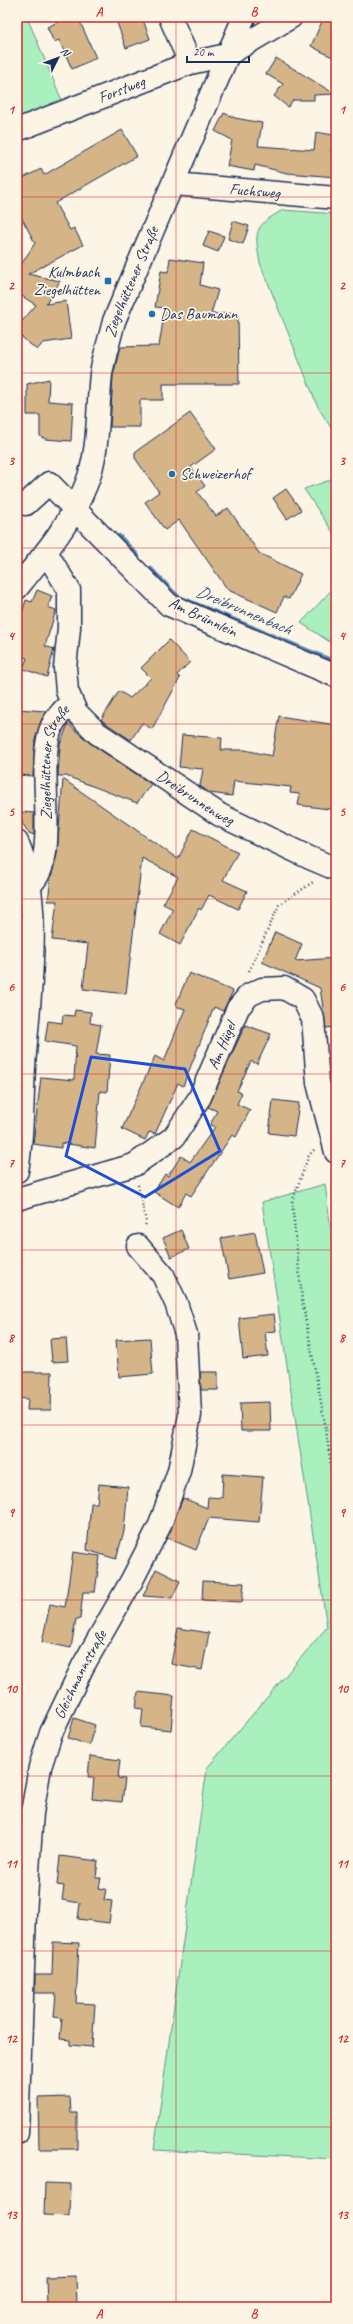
<svg xmlns="http://www.w3.org/2000/svg" width="353" height="2324" font-family="Caveat,sans-serif">
  <rect width="100%" height="100%" fill="#fcf5e5"/>
  <filter id="ink" filterUnits="userSpaceOnUse"><feTurbulence type="fractalNoise" baseFrequency=".025" numOctaves="2"/><feDisplacementMap in="SourceGraphic" scale="8" xChannelSelector="R" yChannelSelector="G"/><feConvolveMatrix kernelMatrix="1 2 1 2 8 2 1 2 1" color-interpolation-filters="sRGB"/></filter>
  <g filter="url(#ink)">
    <path fill="#a9f0be" stroke="#62908e" d="M17 17H27L63 103 17 126Z
      M283 210 336 214V436L318 407 260 263C254 231 254 226 283 210Z
      M336 478V537L304 489Z
      M336 585V646L301 623Z
      M325 1184 336 1268V2159L154 2150 207 1768 327 1627 262 1202Z"/>
    <g fill="none" stroke-linecap="round" stroke-linejoin="round">
      <path stroke="#5d8ab1" stroke-width="6" d="M119 537 137 556
        M150 569 177 597 336 663"/>
    </g>
    <path fill="#d5b588" stroke="#1b2f5e" d="M69 17H78L96 58 72 69 59 40 54 42 47 27Z
      M115 17H142L150 39 126 48Z
      M324 17H336V59L311 46Z
      M276 58 335 94 314 95V100H293L288 107 274 96 283 84 266 74Z
      M224 113 235 118 262 123 258 146 314 150 316 132 333 135 331 152H336V177L287 173 255 165 254 171 227 166 232 140 215 131Z
      M122 130 137 156 55 203 70 230 74 228 83 245 28 274 60 281 46 304 66 301 71 339 43 343 37 350 17 333V327L36 305 17 293V271L35 243 17 209V181L41 169 44 175Z
      M233 221 249 226 243 244 228 239Z
      M209 231 224 236 218 252 203 246Z
      M170 258 203 263 200 285 218 290 211 314 238 313 239 384H163V400H140V427H110L113 376 120 347 159 346 165 308 155 307 161 271 168 272Z
      M49 379 48 401 73 403 71 441 45 439 40 436V415H27V384Z
      M190 413 216 449 191 467 205 486 197 492 216 516 228 508 259 553 301 574 289 599 284 597 277 612 228 590 179 520 165 530 145 502 159 492 135 458V452Z
      M286 489 301 510 287 519 273 498Z
      M37 590 52 596 48 607 56 610 45 646 54 649 47 677 23 669 27 658 17 654V630L26 600 32 602Z
      M169 640 190 662 177 675 180 678 152 729 142 723 131 740 101 720 119 691 130 698 151 678 141 668Z
      M17 709 46 711 41 721 35 740 33 776 17 775Z
      M279 716 336 725V810L298 805 300 794 290 793 291 787 234 781 232 796 210 793 200 786 203 769 179 767 182 735 222 738 221 750H245L272 756Z
      M68 724 90 743 151 784 137 803 66 776H58L60 745Z
      M63 779 178 859 193 829 238 852 223 880 247 891 238 909 209 895 201 910 199 908 180 945 160 934 173 909 163 904 178 877 142 858 126 994 83 989 88 944 52 940 57 901H48L51 877 57 854Z
      M21 812 34 813V835L29 833 22 823Z
      M275 932 302 944 295 961 336 958V1027L326 1028 320 988 262 962Z
      M189 973 233 991 223 1011 214 1007 183 1086 178 1083 155 1134 149 1132 145 1140 122 1129 155 1056 164 1061 185 1009 175 1006Z
      M75 1010 91 1012 90 1023 101 1025 96 1054 110 1055 107 1092 100 1091 95 1148 61 1143V1148L33 1144 41 1077 74 1080 76 1046 45 1041 48 1021 62 1023 63 1015 74 1016Z
      M245 1025 271 1034 257 1064 251 1061 237 1091 242 1093 237 1104 250 1110 236 1137 232 1135 191 1196 186 1193 178 1207 154 1192 165 1174 168 1176 181 1156 190 1162 215 1127 210 1125 217 1111 208 1107Z
      M273 1100 299 1103 294 1136 269 1133Z
      M181 1230 189 1249 171 1257 163 1238Z
      M255 1232 263 1273 229 1279 221 1238Z
      M274 1314 276 1331 265 1332 268 1356 243 1359 239 1318Z
      M66 1338 68 1361 52 1362 50 1339Z
      M150 1338 153 1374 119 1377 116 1340Z
      M17 1372H52L51 1410H27L28 1399 17 1398Z
      M200 1372H218V1390H201Z
      M270 1402 271 1431H241L240 1403Z
      M223 1474 263 1477 259 1522 209 1518 196 1550 167 1538 183 1498 207 1508 208 1497 222 1498Z
      M99 1484 128 1487 124 1531 116 1559 87 1550 91 1503H97Z
      M73 1552 100 1556 95 1592H83L80 1619H76L71 1648 42 1642 50 1604 65 1607Z
      M156 1569 180 1581 172 1598 143 1596Z
      M203 1581 244 1583 242 1602 202 1600Z
      M178 1628 209 1633 202 1670 171 1664Z
      M138 1692 174 1696 171 1730 141 1727 143 1709 136 1708Z
      M74 1718 95 1725 89 1745 68 1738Z
      M90 1756 120 1760 118 1778 125 1779 122 1802 92 1799 94 1777H88Z
      M60 1856 98 1861 96 1878H101L99 1888 106 1889 104 1900 112 1901 109 1923 78 1919 80 1903 62 1900 64 1886 57 1885Z
      M53 1942 79 1943 76 2003 95 2004 92 2047 70 2045V2040L60 2039 62 2018 54 2017 56 1993H35V1975H52Z
      M70 2097 71 2113H77V2149H39L38 2098Z
      M45 2183 70 2184 69 2216 44 2215Z
      M76 2276 77 2305 47 2306 46 2277Z"/>
    <g fill="none" stroke-linecap="round" stroke-linejoin="round">
      <g stroke="#1b2f5e" stroke-width="25">
        <g id="minor">
          <path d="M170 17 190 63"/>
          <path id="s1" d="M17 130 190 63 227 55 291 17"/>
          <path id="s2" d="M174 184 336 198"/>
          <path d="M26 504 49 483 169 605 336 676"/>
          <path id="s3" d="M46 552 69 590V628L65 668 67 691 76 712 97 733 220 815 310 858 336 869"/>
          <path id="s4" d="M17 588C43 556 71 523 86 485 100 451 97 409 101 374 104 356 110 338 114 321L244 17"/>
          <path d="M17 842C45 900 28 1003 24 1067 22 1101 23 1137 17 1171"/>
          <path id="s5" d="M31 884C62 855 34 766 52 726 56 717 63 710 71 703"/>
          <path id="s6" d="M17 1199 134 1165 174 1137 200 1097 238 1008 249 995 262 989 284 988 303 999 313 1019 318 1083 336 1152"/>
          <path id="s7" d="M17 2133 25 1914 32 1813 40 1767 51 1733 83 1666 132 1580 160 1525 179 1471 190 1415 186 1334 176 1303 163 1275 138 1246"/>
        </g>
      </g>
      <path stroke="#1b2f5e" stroke-width="2.5" stroke-dasharray="1 3" stroke-linecap="butt" d="M249 971 279 905 313 882
        M314 1150 309 1155 292 1202 302 1300 326 1429 336 1503
        M138 1185 146 1222 145 1227"/>
      <use href="#minor" stroke="#fcf5e5" stroke-width="22"/>
    </g>
  </g>
  <path fill="none" stroke="#1d4ed8" stroke-width="3" stroke-linejoin="round" d="M91 1057 185 1069 220 1151 145 1197 66 1156Z"/>
  <path fill="none" stroke="#d62828" stroke-width="1" stroke-opacity="0.55" d="M176 17V2307M17 197H336M17 373H336M17 548H336M17 724H336M17 899H336M17 1074H336M17 1250H336M17 1425H336M17 1600H336M17 1776H336M17 1951H336M17 2127H336"/>
  <g fill="#1f6fb2" stroke="#fcf5e5" stroke-width="1.5">
    <rect x="104" y="277" width="8" height="8" rx="2"/>
    <circle cx="152" cy="314" r="4"/>
    <circle cx="172" cy="474" r="4"/>
  </g>
  <g text-anchor="middle" dominant-baseline="central" stroke-width="3.5" stroke-linejoin="round" paint-order="stroke">
    <g font-size="16" fill="#1b2f5e" stroke="#fcf5e5">
      <text stroke="none"><textPath href="#s1" startOffset="112">Forstweg</textPath></text>
      <text stroke="none"><textPath href="#s2" startOffset="81">Fuchsweg</textPath></text>
      <text stroke="none"><textPath href="#s4" startOffset="334">Ziegelhüttener Straße</textPath></text>
      <text transform="translate(203 617) rotate(25)">Am Brünnlein</text>
      <text stroke="none"><textPath href="#s5" startOffset="127">Ziegelhüttener Straße</textPath></text>
      <text stroke="none"><textPath href="#s3" startOffset="316">Dreibrunnenweg</textPath></text>
      <text stroke="none"><textPath href="#s6" startOffset="274">Am Hügel</textPath></text>
      <text stroke="none"><textPath href="#s7" startOffset="468">Gleichmannstraße</textPath></text>
    </g>
    <g font-size="16" fill="#1b2f5e" stroke="#fcf5e5" text-anchor="start">
      <text x="100" y="272" text-anchor="end">Kulmbach<tspan x="100" dy="18">Ziegelhütten</tspan></text>
      <text x="160" y="314">Das Baumann</text>
      <text x="180" y="474">Schweizerhof</text>
    </g>
    <g font-size="17" font-style="italic" fill="#365581" stroke="#fcf5e5">
      <text transform="translate(244 610) rotate(23)">Dreibrunnenbach</text>
    </g>
  </g>
  <rect width="353" height="2324" fill="none" stroke="#fcf5e5" stroke-width="44"/>
  <g transform="translate(58 58) rotate(48)" stroke="#fcf5e5" stroke-width="3" paint-order="stroke">
  <path d="M0-3L7 15L0 10L-7 15Z" fill="#1b2f5e"/>
  <text y="-6" font-size="11" font-weight="bold" text-anchor="middle" fill="#1b2f5e">N</text>
  </g>
  <path d="M187 56v6h62v-6" fill="none" stroke="#1b2f5e" stroke-width="2"/>
  <text x="193" y="56" font-size="12" fill="#1b2f5e" stroke="#fcf5e5" stroke-width="3" paint-order="stroke">20 m</text>
  <rect x="22" y="22" width="309" height="2280" fill="none" stroke="#d62828" stroke-width="1.5"/>
  <g font-size="13" text-anchor="middle" font-weight="bold" fill="#d62828">
    <text x="99" y="16">A</text>
    <text x="254" y="16">B</text>
    <text x="11" y="114">1</text>
    <text x="342" y="114">1</text>
    <text x="11" y="290">2</text>
    <text x="342" y="290">2</text>
    <text x="11" y="465">3</text>
    <text x="342" y="465">3</text>
    <text x="11" y="640">4</text>
    <text x="342" y="640">4</text>
    <text x="11" y="816">5</text>
    <text x="342" y="816">5</text>
    <text x="11" y="991">6</text>
    <text x="342" y="991">6</text>
    <text x="11" y="1167">7</text>
    <text x="342" y="1167">7</text>
    <text x="11" y="1342">8</text>
    <text x="342" y="1342">8</text>
    <text x="11" y="1517">9</text>
    <text x="342" y="1517">9</text>
    <text x="11" y="1693">10</text>
    <text x="342" y="1693">10</text>
    <text x="11" y="1868">11</text>
    <text x="342" y="1868">11</text>
    <text x="11" y="2043">12</text>
    <text x="342" y="2043">12</text>
    <text x="11" y="2219">13</text>
    <text x="342" y="2219">13</text>
    <text x="99" y="2318">A</text>
    <text x="254" y="2318">B</text>
  </g>
</svg>
